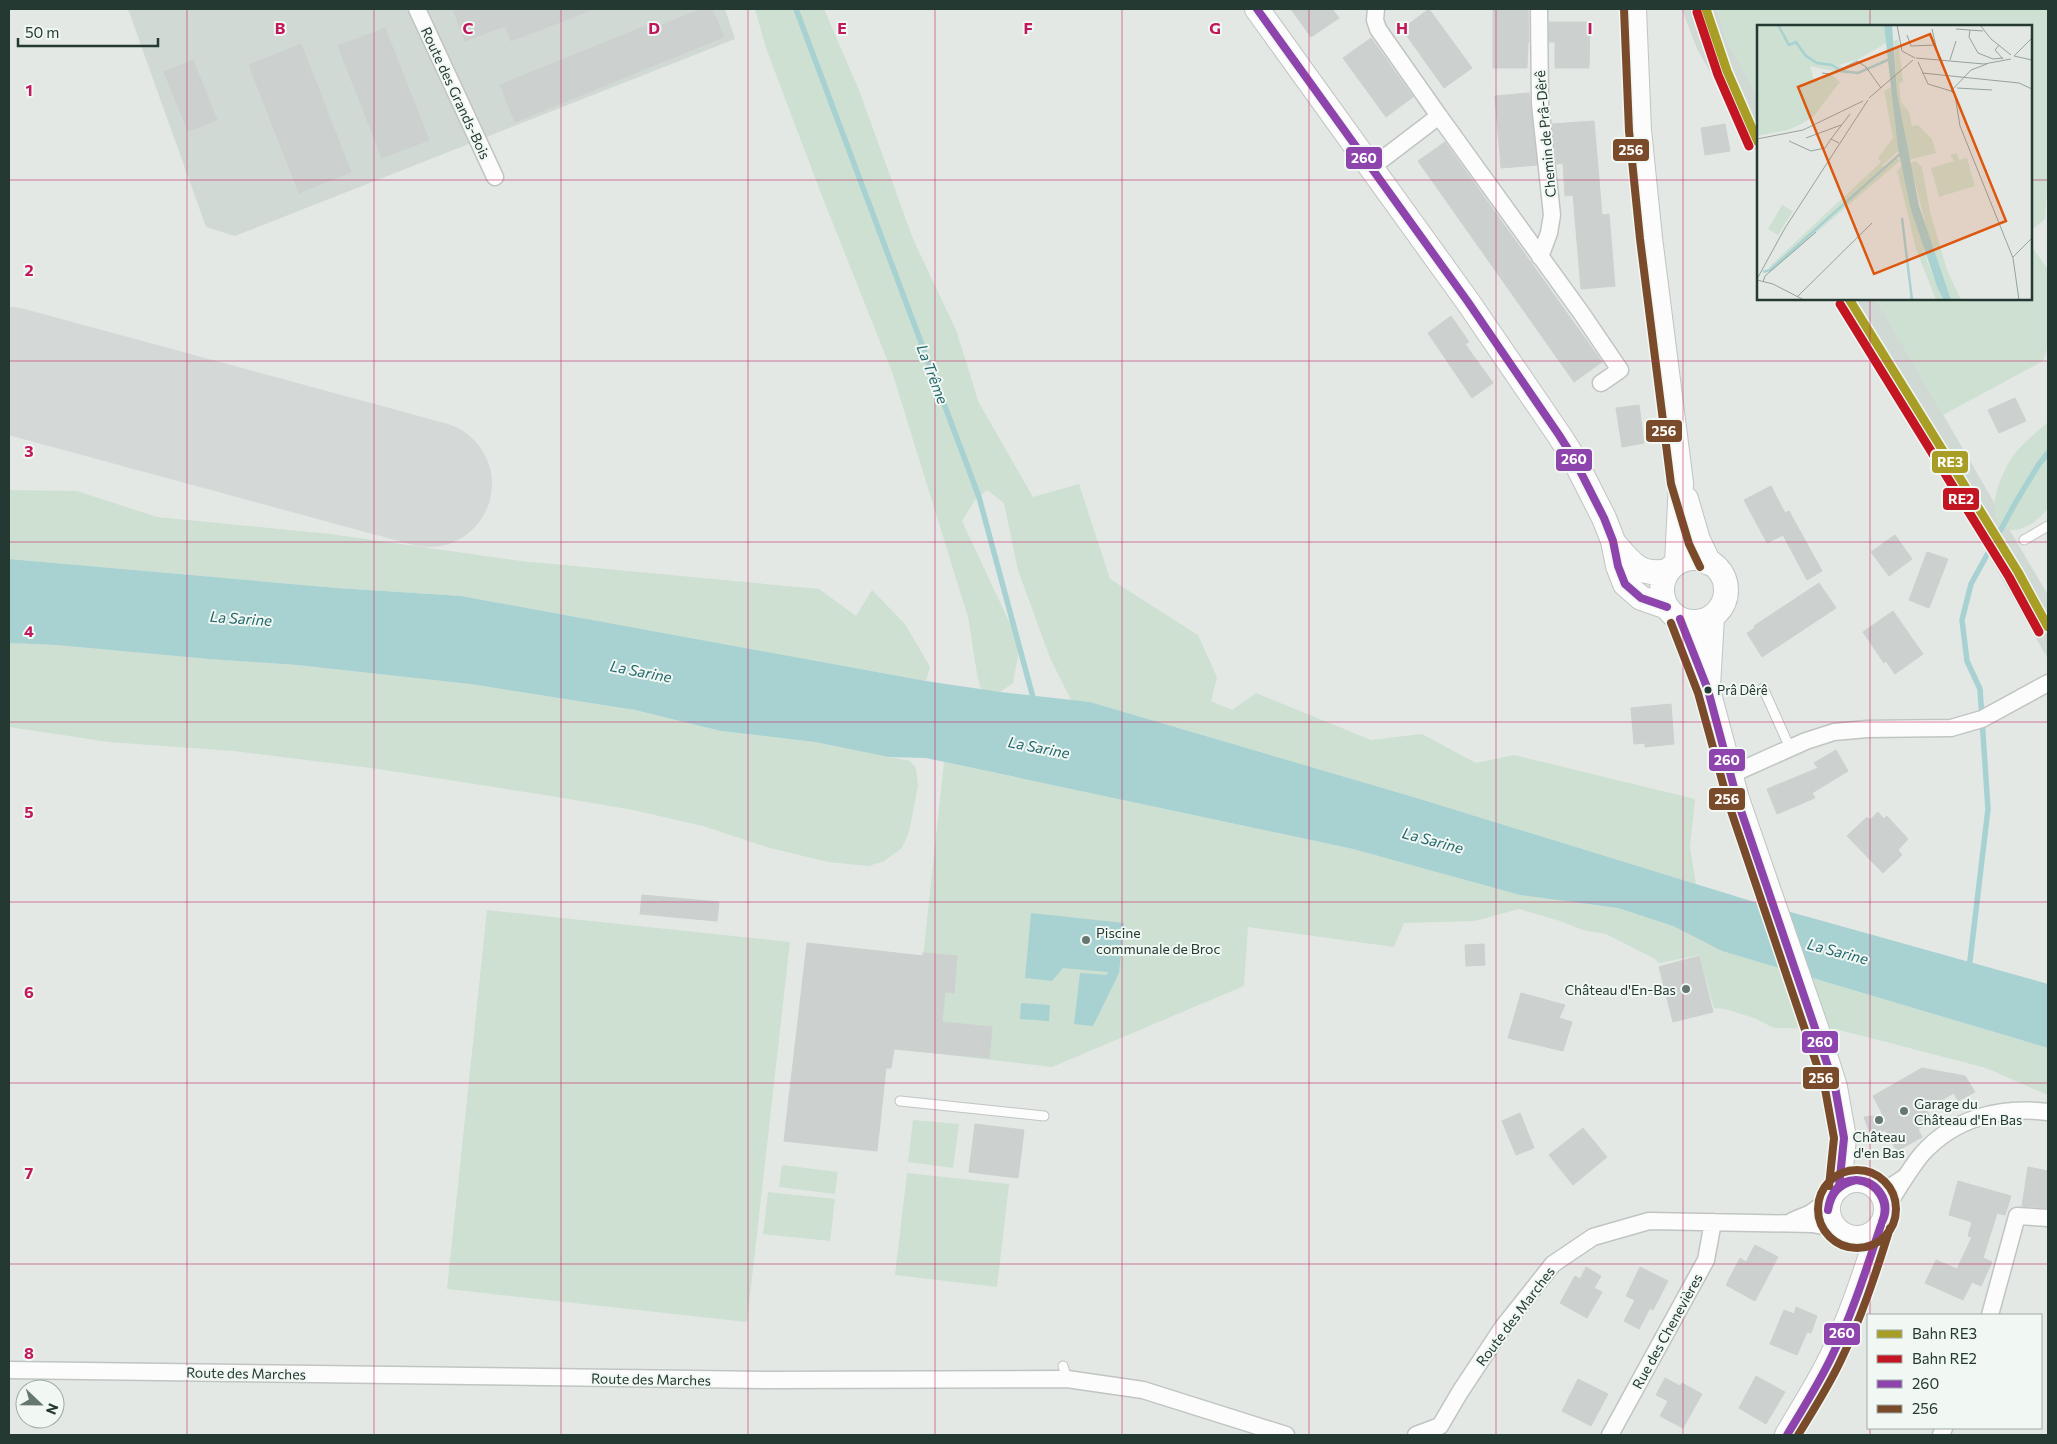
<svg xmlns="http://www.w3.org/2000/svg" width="2057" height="1444" font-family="Commissioner,sans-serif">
  <rect width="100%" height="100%" fill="#e3e8e5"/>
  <path fill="#d1d9d5" d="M128 9H725L735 39 235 236 206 227Z
    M1682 9H1717L1727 41 1758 96V155L1697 49Z
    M1841 299H1876L1995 504V514L1999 522 2005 528 2009 529 2048 595V659Z"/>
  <path fill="#cde0d1" d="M755 9H824L859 90 913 239 956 330 979 403 1033 497 1079 484 1110 579 1198 635 1217 677 1211 701 1232 710 1256 693 1371 740 1422 734 1476 763 1514 755 1695 799 1690 847 1696 884 1420 799 1090 702 1071 700 1050 658 1018 570 1004 503 987 490 975 500 962 521 1020 645 1013 683 1000 692 981 690 977 674 968 617 892 372 820 191 766 48Z
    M1717 9H2048V194L2046 202 2045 219 2031 230V26H1758V96L1727 41Z
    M2031 246 2048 269V346L2043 361 1943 415 1876 299H2031Z
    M2048 422V508C2037 525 2002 545 1995 513 1992 498 2001 477 2008 464 2016 448 2035 434 2048 422Z
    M9 490 77 491 157 517 330 534 521 561 819 589 856 616 872 590 905 624 930 667 926 681 461 596 337 588 9 559Z
    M9 643 56 645 209 659 297 665 470 684 635 710 721 731 815 742 910 761 916 768 918 786 909 832 902 848 884 861 869 866 828 862 766 847 703 826 633 810 551 796 371 768 233 751 109 742 9 727Z
    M944 762 1353 849 1520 895 1618 908 1673 926 1722 951 2048 1048V1095L1986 1068 1894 1044 1835 1029 1774 1028 1754 1018 1725 1009 1714 1008 1699 955 1659 963 1655 959 1606 934 1583 930 1560 921 1519 909 1475 921 1404 923 1394 947 1248 927 1244 986 1052 1067 913 1051Z
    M487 910 790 942 747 1322 447 1289Z
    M913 1120 959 1124 953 1168 908 1162Z
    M782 1165 838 1172 835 1194 779 1187Z
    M907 1173 1009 1184 997 1287 895 1275Z
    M768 1192 835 1199 830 1241 763 1234Z"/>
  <path fill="#a8d1d2" d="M9 559 337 588 461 596 926 681 1000 692 1090 702 1420 799 1751 901 2048 984V1048L1722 951 1673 926 1618 908 1520 895 1353 849 926 758 889 757 815 742 721 731 635 710 470 684 297 665 209 659 56 645 9 643Z
    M1031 913 1124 923 1119 973 1093 1026 1074 1024 1080 973 1107 975 1108 972 1063 968 1052 981 1025 978Z
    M1021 1003 1050 1005 1049 1021 1020 1019Z"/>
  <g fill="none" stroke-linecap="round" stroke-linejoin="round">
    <path stroke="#a8d1d2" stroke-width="5.5" d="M796 9 979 497 1034 701
      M1969 969 1988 809 1980 689 1967 661 1962 620 1971 584 2017 500 2039 464 2048 453"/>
    <path stroke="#d4d8d6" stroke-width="126" d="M9 370 429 484"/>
  </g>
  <path fill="#ccd0ce" stroke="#ccd1ce" d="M453 9H591V10L511 41 505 26 465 41Z
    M702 9H712L724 37 515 122 500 85 650 24 652 29Z
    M1291 9H1332L1339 18 1311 37Z
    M1429 9 1472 68 1444 88 1402 29Z
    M1493 9H1528L1529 42H1528L1527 68H1493Z
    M1549 22H1590L1589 68H1555V42H1549Z
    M385 28 429 140 382 158 338 46Z
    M1371 38 1413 97 1386 117 1343 58Z
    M301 44 351 172 299 193 249 65Z
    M193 60 217 120 188 131 164 72Z
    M1529 93 1537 165 1501 168 1495 96Z
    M1594 121 1602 215 1609 214 1615 286 1581 289 1573 195 1565 196 1563 163 1557 164 1552 124Z
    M1725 124 1730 151 1705 155 1701 128Z
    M1445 142 1602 362 1574 382 1418 161Z
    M1451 316 1469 342 1465 344 1493 383 1472 398 1428 333Z
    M2015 398 2026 421 1999 433 1988 410Z
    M1639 405 1644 443 1622 447 1616 408Z
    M1771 486 1785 513 1789 511 1822 571 1807 580 1783 535 1767 543 1744 500Z
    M1895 535 1912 559 1889 576 1871 552Z
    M1927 552 1948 559 1929 608 1909 600Z
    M1819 583 1836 608 1762 657 1747 633 1755 628 1754 626Z
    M1893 611 1923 654 1895 674 1886 661 1884 663 1863 632Z
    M1671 704 1674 744 1645 747V743L1634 744 1631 708Z
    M1836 750 1848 771 1812 793 1815 798 1777 814 1767 789 1818 768 1814 763Z
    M1878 812 1884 819 1887 816 1908 839 1898 850 1902 855 1883 873 1847 836 1867 817 1870 820Z
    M642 895 719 902 717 921 640 914Z
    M807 943 923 956V953L957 956 954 993 945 992 942 1022 992 1027 989 1058 894 1049 891 1068H886L877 1151 784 1141Z
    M1484 944 1485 965 1466 966 1465 945Z
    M1699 956 1713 1012 1673 1022 1659 967Z
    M1521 993 1565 1005 1559 1018 1572 1022 1563 1051 1508 1038Z
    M1922 1068 1965 1076 1975 1092 1958 1101 1954 1093 1926 1109 1932 1120 1918 1129 1922 1137 1897 1151 1885 1130 1872 1138 1864 1117 1883 1115 1873 1096Z
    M1520 1113 1534 1148 1516 1155 1502 1121Z
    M975 1124 1024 1130 1018 1178 969 1172Z
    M1583 1128 1607 1157 1573 1185 1549 1155Z
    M2028 1167 2048 1171V1208L2022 1206Z
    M1958 1181 2011 1196 2005 1215 1997 1213 1983 1258 1992 1262 1981 1286 1972 1282 1963 1300 1925 1283 1936 1260 1957 1269 1972 1237 1968 1236 1972 1222 1949 1215Z
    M1755 1245 1778 1257 1755 1301 1726 1285 1740 1258 1746 1262Z
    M1586 1267 1601 1276 1594 1288 1602 1292 1587 1318 1560 1303 1575 1276 1580 1279Z
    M1640 1267 1668 1281 1653 1310 1650 1308 1639 1329 1624 1321 1635 1300 1626 1296Z
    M1796 1307 1817 1316 1811 1333 1807 1332 1797 1355 1770 1344 1784 1310 1794 1314Z
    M1756 1376 1785 1392 1766 1424 1739 1408Z
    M1665 1378 1680 1386 1682 1383 1702 1394 1683 1428 1660 1416 1668 1401 1656 1395Z
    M1578 1379 1608 1394 1591 1426 1562 1411Z"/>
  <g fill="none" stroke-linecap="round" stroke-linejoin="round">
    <g stroke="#c0c5c2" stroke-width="11">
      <path id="lane" d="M2024 540 2048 526
        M1763 688 1790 748
        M900 1101 1044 1116
        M1063 1366 1067 1379"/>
    </g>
    <g stroke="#c0c5c2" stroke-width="19">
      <path id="street" d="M417 9 495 177
        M1539 9 1540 104 1552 215 1549 233 1540 257
        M1439 116 1582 314 1620 370 1601 383
        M1372 167 1439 116 1378 29 1375 20 1376 9
        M1730 775 1806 741 1834 732 1867 729 1951 728 1982 719 2048 683
        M1878 1189 1890 1187 1904 1178
        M1885 1209C1897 1191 1908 1171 1922 1154 1954 1118 2001 1106 2048 1112
        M1792 1221 1811 1213 1830 1199
        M1990 1315 2017 1216 2048 1218
        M9 1370 769 1380 1067 1379 1143 1390 1286 1435
        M1416 1435 1440 1426 1460 1392 1503 1327 1553 1264 1593 1237 1649 1221 1813 1224 1837 1229
        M1610 1435 1706 1260 1713 1222
        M1941 1435 1944 1428"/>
    </g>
    <g stroke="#bfc5c2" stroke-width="26">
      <path id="secondary" d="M1257 9 1468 302 1559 435 1573 457 1604 518 1613 541 1618 566 1625 584 1641 598 1667 607
        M1634 9 1639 130 1650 238 1681 483 1677 563
        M1686 499 1698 540 1709 563
        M1614 543C1631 563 1640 577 1668 571
        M1662 590a32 32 0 1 1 64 0a32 32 0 1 1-64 0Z
        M1680 619 1708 690 1737 799 1821 1042 1835 1087 1844 1138 1839 1187
        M1708 686 1712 617
        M1828 1209a29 29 0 1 1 58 0a29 29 0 1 1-58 0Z
        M1787 1435C1802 1409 1818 1385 1831 1358 1852 1315 1866 1270 1881 1225"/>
    </g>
    <use href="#lane" stroke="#fbfcfb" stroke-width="9"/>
    <use href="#street" stroke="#fbfcfb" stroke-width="16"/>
    <use href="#secondary" stroke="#fbfcfb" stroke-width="24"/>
    <g stroke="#f1f7f3" stroke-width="11">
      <path id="bus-1" d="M1257 9 1468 302 1559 435 1573 457 1604 518 1613 541 1618 566 1625 584 1641 598 1667 607
        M1680 619 1708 690 1737 799 1835 1087 1844 1138 1839 1187
        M1856 1180C1878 1182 1890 1203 1882 1222
        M1856 1180C1878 1181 1892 1202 1882 1222
        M1828 1210C1830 1194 1838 1180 1856 1180
        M1828 1210C1831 1193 1839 1184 1856 1180
        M1787 1435C1802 1410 1818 1385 1831 1358 1852 1315 1866 1270 1881 1225"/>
    </g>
    <g stroke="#f1f7f3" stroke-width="11">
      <path id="bus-2" d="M1624 9 1629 131 1640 239 1671 484 1689 544 1700 567
        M1671 623 1698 693 1728 802 1825 1089 1834 1138 1829 1186
        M1818 1209a39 39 0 1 1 78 0a39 39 0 1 1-78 0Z
        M1798 1435C1813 1411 1828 1387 1840 1362 1861 1319 1876 1273 1890 1228"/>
    </g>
    <use href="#bus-1" stroke="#8e44ad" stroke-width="8"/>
    <use href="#bus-2" stroke="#7a4b2a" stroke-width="8"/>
    <g stroke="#f1f7f3" stroke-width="12">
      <path id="rail-1" d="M1706 9 1727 71 1758 142
        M1849 299 2018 572 2048 627"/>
    </g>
    <g stroke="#f1f7f3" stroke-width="12">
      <path id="rail-2" d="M1697 12 1718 75 1749 146
        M1840 304 2009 577 2039 632"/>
    </g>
    <use href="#rail-1" stroke="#a89e25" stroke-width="9"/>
    <use href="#rail-2" stroke="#c31622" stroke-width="9"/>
  </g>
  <path fill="none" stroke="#c2185b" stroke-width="1" stroke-opacity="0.55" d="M187 9V1435M374 9V1435M561 9V1435M748 9V1435M935 9V1435M1122 9V1435M1309 9V1435M1496 9V1435M1683 9V1435M1870 9V26M9 180H1758M2031 180H2048M1870 299V1315M9 361H2048M9 542H2048M9 722H2048M9 902H2048M9 1083H2048M9 1264H2048M1870 1428V1435"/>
  <circle fill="#233931" stroke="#f1f7f3" stroke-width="2" cx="1708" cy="690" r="4.5"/>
  <g fill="#667670" stroke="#f1f7f3" stroke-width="2">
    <circle cx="1086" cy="940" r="5"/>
    <circle cx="1686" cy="989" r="5"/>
    <circle cx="1904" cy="1111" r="5"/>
    <circle cx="1879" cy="1120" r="5"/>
  </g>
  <g text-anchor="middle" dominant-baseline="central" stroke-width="4" stroke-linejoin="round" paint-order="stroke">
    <g font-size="13" fill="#233931" stroke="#f1f7f3" text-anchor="start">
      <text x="1717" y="690">Prâ Dêrê</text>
    </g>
    <g font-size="14" fill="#233931" stroke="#f1f7f3">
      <text transform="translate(456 93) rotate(65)">Route des Grands-Bois</text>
      <text transform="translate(1545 134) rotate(-95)">Chemin de Prâ-Dêrê</text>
      <text transform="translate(1515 1316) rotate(-53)">Route des Marches</text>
      <text transform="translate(1667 1331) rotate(-61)">Rue des Chenevières</text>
      <text transform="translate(246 1373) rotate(1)">Route des Marches</text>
      <text transform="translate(651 1379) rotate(1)">Route des Marches</text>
    </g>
    <g font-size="14" fill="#233931" stroke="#f1f7f3" text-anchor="start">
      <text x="1096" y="932">Piscine<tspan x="1096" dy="16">communale de Broc</tspan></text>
      <text x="1676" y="989" text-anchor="end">Château d'En-Bas</text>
      <text x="1914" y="1103">Garage du<tspan x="1914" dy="16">Château d'En Bas</tspan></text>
      <text x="1879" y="1136" text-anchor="middle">Château<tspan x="1879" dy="16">d'en Bas</tspan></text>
    </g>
    <g font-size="15" font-style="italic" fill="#23696e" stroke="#f1f7f3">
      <text transform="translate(933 374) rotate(69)">La Trême</text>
      <text transform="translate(241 618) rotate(4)">La Sarine</text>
      <text transform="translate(641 671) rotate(11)">La Sarine</text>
      <text transform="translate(1039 747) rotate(11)">La Sarine</text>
      <text transform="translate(1433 840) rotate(15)">La Sarine</text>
      <text transform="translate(1838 951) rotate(15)">La Sarine</text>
    </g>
  </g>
  <g transform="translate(1757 25)">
    <rect width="275" height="275" fill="#e3e8e5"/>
    <path d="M0 0H127L129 18 102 34 82 40 90 45V49L53 41 57 55 64 56 67 50H75L83 57 57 91 46 98 31 105 0 111ZM141 14 146 56 142 59 144 77 152 87 155 101 161 100 175 114 179 128 152 135 140 68 137 16ZM135 62 141 126 125 141 129 142 138 133 144 135 17 244 8 250 20 239 11 244 14 240 124 137 121 133 136 113 127 66ZM200 128 202 135 210 133 218 161 182 172 174 143 197 136 193 130ZM159 136 165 142 173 187 190 245 204 275H194L174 221 153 138ZM145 140 170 236 187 275H179L159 224 141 149 139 148ZM25 180 36 186 21 210 11 204Z" fill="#cde0d1"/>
    <path d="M127 0H135L140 68 162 181 194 275H187L181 264 154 185 141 124Z" fill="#a8d1d2"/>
    <path fill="none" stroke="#a8d1d2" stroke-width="2.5" d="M21 0 32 20 39 17 49 31 60 38 75 40 84 46 101 48 133 34M145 193 155 275M6 247 13 245 143 129"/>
    <path fill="none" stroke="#96a29d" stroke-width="1" d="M140 0 145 26 158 33M223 0 234 14 254 30M175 4 182 34M199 4 226 6M213 5 212 12 221 28 236 34 246 33M150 10 154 21 179 20M242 20 238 25 246 34M257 31 275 13M257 31 275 35M159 33 227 39 254 34M193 35 199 16M161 37 171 59 194 66 198 70 203 101 256 233 262 275M65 48 74 49 100 36 109 42 124 63M165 48 262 58 275 64M200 63 235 65M194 66 214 45 230 39M112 73 156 35M49 113 84 100M0 114 46 105 106 76M74 114 93 89M32 116 54 126 68 123 74 114 82 118M256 232 275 213M0 254 28 203 111 75M0 255 16 259 47 275M6 257 8 251 59 207M40 272 115 198"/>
    <path fill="#de570e" fill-opacity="0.15" stroke="#de570e" stroke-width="2.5" d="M173 9 249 196 117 249 41 62Z"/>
    <rect width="275" height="275" fill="none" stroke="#233931" stroke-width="2.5"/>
  </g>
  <g font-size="16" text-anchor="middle" font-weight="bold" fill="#c2185b" stroke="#f1f7f3" stroke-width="4" stroke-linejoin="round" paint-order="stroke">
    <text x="280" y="34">B</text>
    <text x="468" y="34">C</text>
    <text x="654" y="34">D</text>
    <text x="842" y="34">E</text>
    <text x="1028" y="34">F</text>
    <text x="1215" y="34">G</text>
    <text x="1402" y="34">H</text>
    <text x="1590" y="34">I</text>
    <text x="29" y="96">1</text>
    <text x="29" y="276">2</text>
    <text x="29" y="457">3</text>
    <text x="29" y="637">4</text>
    <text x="29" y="818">5</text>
    <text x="29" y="998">6</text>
    <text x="29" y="1179">7</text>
    <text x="29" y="1359">8</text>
  </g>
  <g stroke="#f1f7f3" stroke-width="2">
    <rect x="1612" y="138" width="38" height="24" rx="5" fill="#7a4b2a"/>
    <rect x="1345" y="146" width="38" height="24" rx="5" fill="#8e44ad"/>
    <rect x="1645" y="419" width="38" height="24" rx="5" fill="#7a4b2a"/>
    <rect x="1555" y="448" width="38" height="24" rx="5" fill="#8e44ad"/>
    <rect x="1931" y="450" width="38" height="24" rx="5" fill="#a89e25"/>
    <rect x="1942" y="487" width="38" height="24" rx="5" fill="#c31622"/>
    <rect x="1708" y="748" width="38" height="24" rx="5" fill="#8e44ad"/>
    <rect x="1708" y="787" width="38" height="24" rx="5" fill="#7a4b2a"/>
    <rect x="1801" y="1030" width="38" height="24" rx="5" fill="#8e44ad"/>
    <rect x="1802" y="1066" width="38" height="24" rx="5" fill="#7a4b2a"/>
    <rect x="1823" y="1322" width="38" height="24" rx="5" fill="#8e44ad"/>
  </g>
  <g font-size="14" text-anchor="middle" font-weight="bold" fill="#fff">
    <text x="1631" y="155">256</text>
    <text x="1364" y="163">260</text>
    <text x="1664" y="436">256</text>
    <text x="1574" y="464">260</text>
    <text x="1950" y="467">RE3</text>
    <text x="1961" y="504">RE2</text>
    <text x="1727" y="765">260</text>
    <text x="1727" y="804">256</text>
    <text x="1820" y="1047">260</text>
    <text x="1821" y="1083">256</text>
    <text x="1842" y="1338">260</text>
  </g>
  <rect width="2057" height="1444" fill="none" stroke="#233931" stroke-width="20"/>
  <rect x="1867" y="1314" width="175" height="115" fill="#f1f7f3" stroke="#9faba5"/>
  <rect x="1877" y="1330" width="25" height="8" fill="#a89e25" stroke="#9faba5"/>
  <text x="1912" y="1339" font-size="15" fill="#233931">Bahn RE3</text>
  <rect x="1877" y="1355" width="25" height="8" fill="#c31622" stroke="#9faba5"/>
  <text x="1912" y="1364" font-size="15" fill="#233931">Bahn RE2</text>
  <rect x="1877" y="1380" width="25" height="8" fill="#8e44ad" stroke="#9faba5"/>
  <text x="1912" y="1389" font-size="15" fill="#233931">260</text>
  <rect x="1877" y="1405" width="25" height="8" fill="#7a4b2a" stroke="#9faba5"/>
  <text x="1912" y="1414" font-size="15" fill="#233931">256</text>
  <g transform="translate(40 1404) rotate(112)"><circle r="24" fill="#f1f7f3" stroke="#9faba5"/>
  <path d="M0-4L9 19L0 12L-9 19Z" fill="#667670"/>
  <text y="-8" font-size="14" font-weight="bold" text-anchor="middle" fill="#233931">N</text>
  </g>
  <path d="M18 38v8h140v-8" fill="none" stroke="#233931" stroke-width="2.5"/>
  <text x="25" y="38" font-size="15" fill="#233931" stroke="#f1f7f3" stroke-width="4" paint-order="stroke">50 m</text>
</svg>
